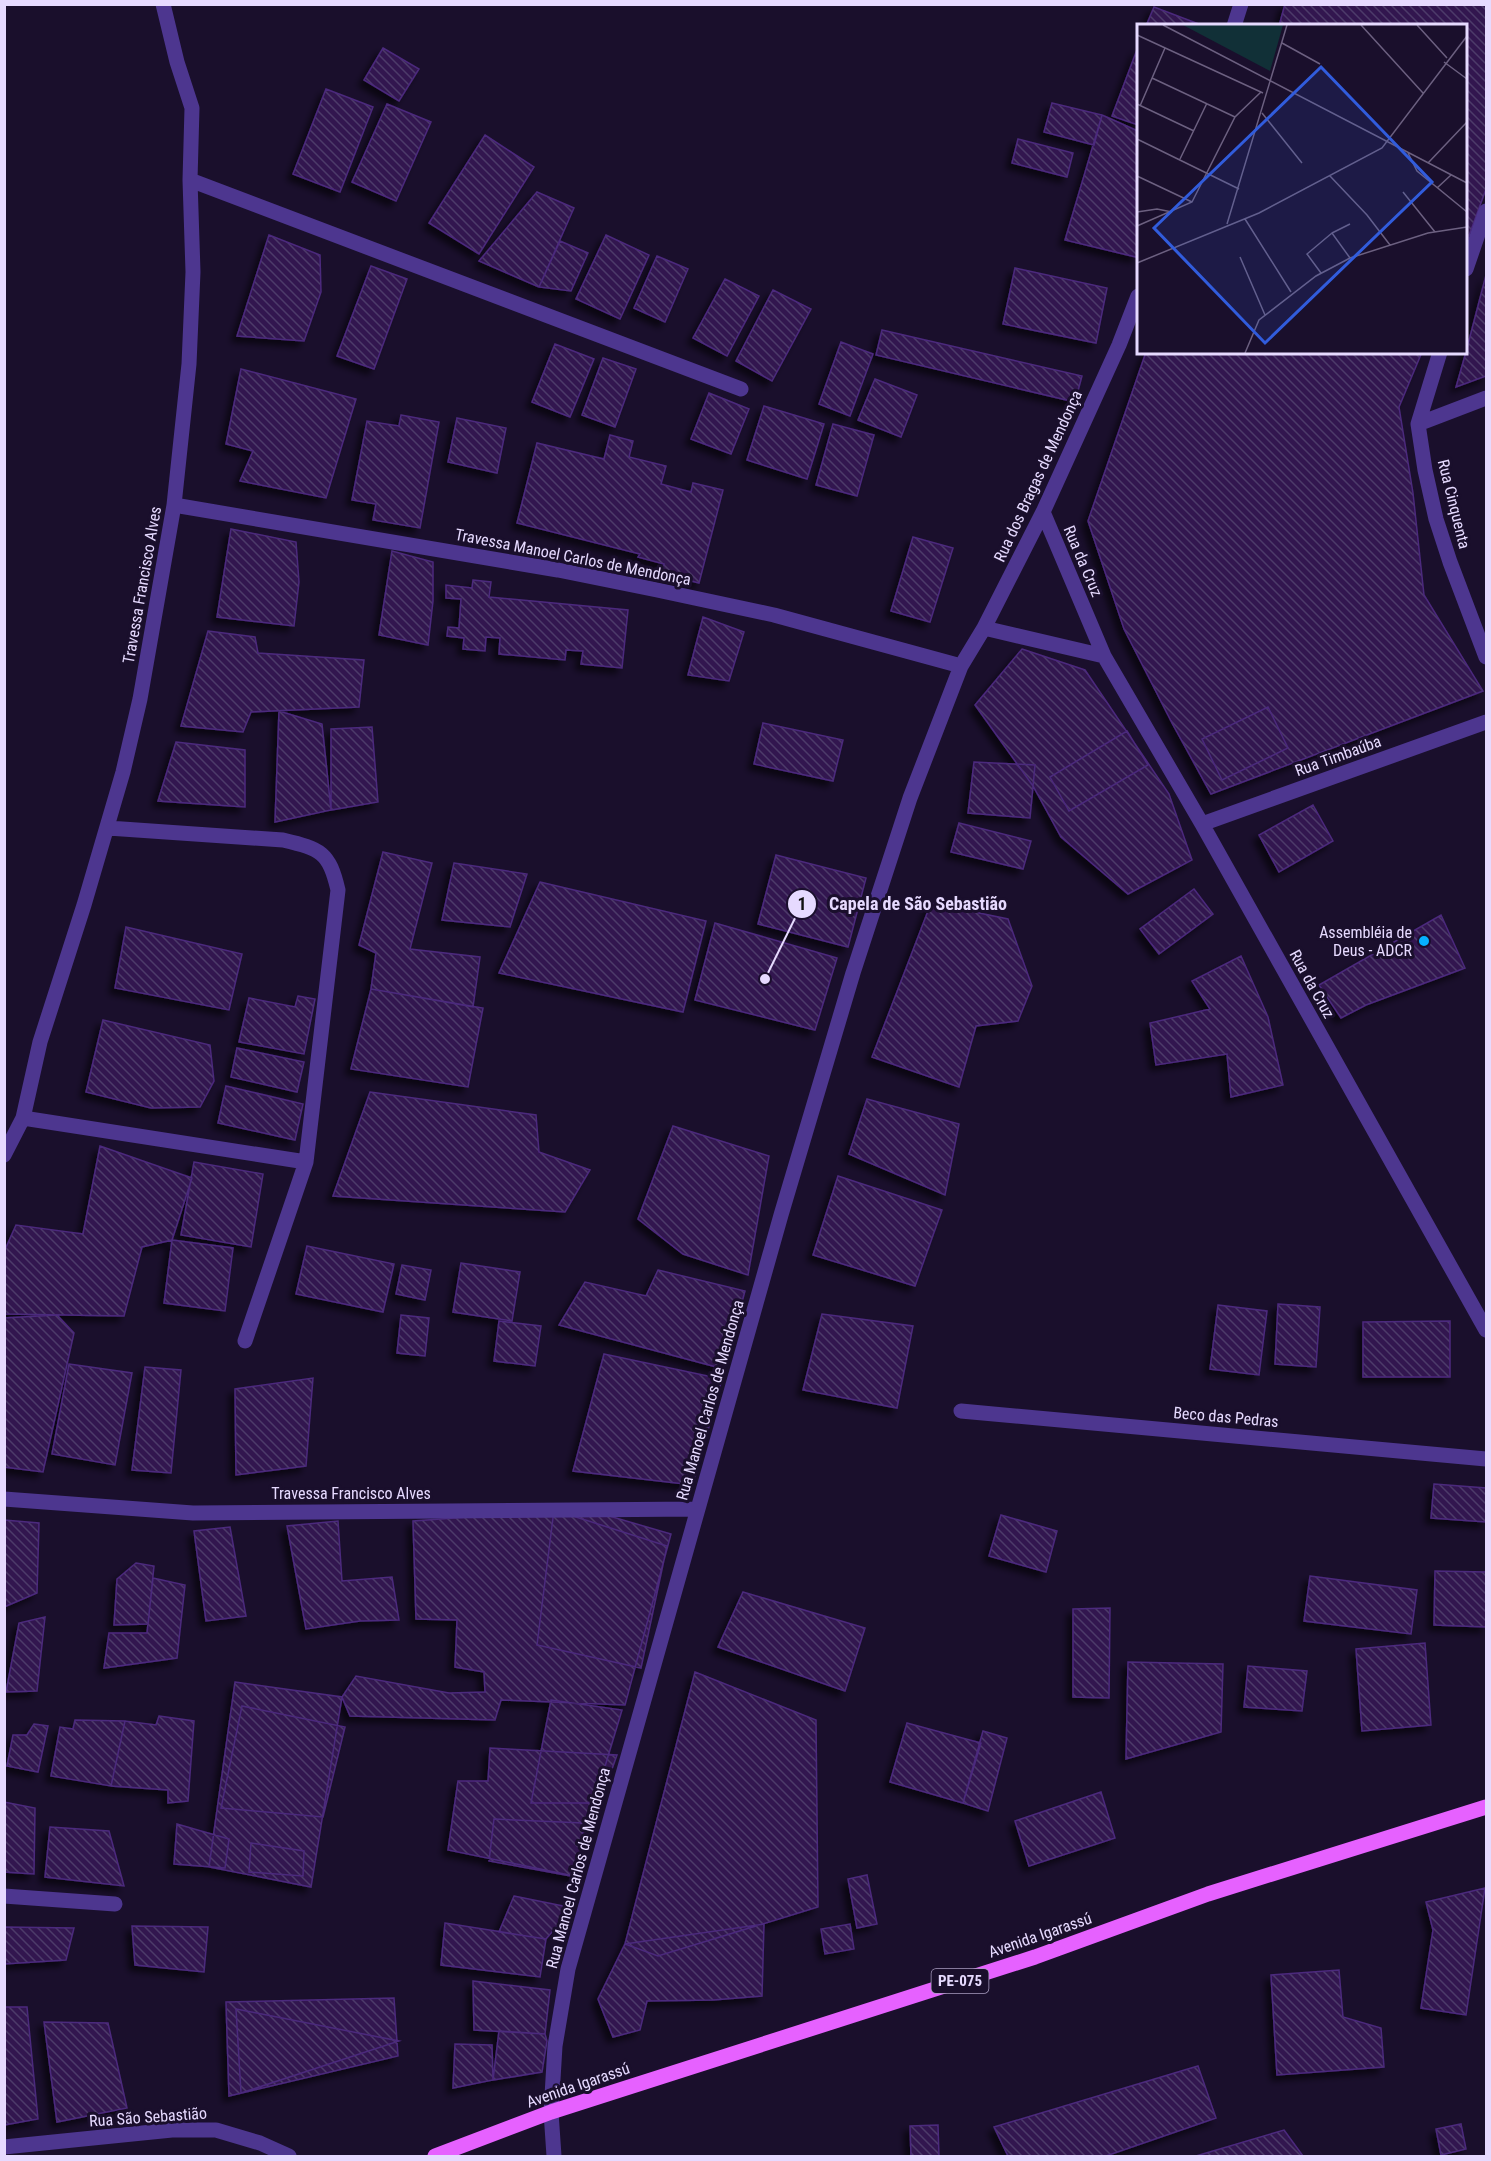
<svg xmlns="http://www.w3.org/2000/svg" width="1491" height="2161" font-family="'Roboto Condensed',sans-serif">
  <defs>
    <pattern id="building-back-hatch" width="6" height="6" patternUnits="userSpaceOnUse" patternTransform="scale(1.5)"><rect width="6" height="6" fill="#30194f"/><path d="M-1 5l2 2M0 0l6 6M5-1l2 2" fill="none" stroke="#4e3a69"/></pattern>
    <filter id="shadow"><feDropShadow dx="-5.5" dy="5.5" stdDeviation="3" flood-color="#0009"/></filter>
  </defs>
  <rect width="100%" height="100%" fill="#1a0f2c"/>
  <path fill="url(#building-back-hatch)" stroke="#4c297d" stroke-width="1.5" filter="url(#shadow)" d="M1285 4H1486V189L1466 244V26H1279Z
    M1154 7 1204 26H1146Z
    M1138 47V125L1112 116Z
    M383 48 419 69 399 101 364 80Z
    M326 89 373 107 340 192 293 174Z
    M1052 103 1102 115 1094 145 1044 132Z
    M387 104 431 122 396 201 352 182Z
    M1102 115 1138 131V252L1136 257 1065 240Z
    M485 135 534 167 479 254 429 223Z
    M1018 139 1073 153 1067 177 1012 163Z
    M537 192 574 208 539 287 479 261Z
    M269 235 320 255 321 292 304 341 237 336Z
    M606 235 649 255 620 319 576 299Z
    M560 241 588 253 571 291 539 287Z
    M657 256 688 269 665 322 634 308Z
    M371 266 407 279 374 369 337 356Z
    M1015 268 1107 288 1096 343 1003 324Z
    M1486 275V376L1456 387 1466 352Z
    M725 279 759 296 727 356 693 338Z
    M773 290 811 309 772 381 736 361Z
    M882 330 1082 376 1075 402 876 355Z
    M841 342 873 354 850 416 819 404Z
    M555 344 594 359 570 417 532 402Z
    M1146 352H1422L1399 407 1413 493 1424 595 1483 691 1211 794 1172 723 1124 629 1088 521Z
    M603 358 636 369 615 427 582 415Z
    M241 369 356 399 326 498 240 481 253 451 226 444Z
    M875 379 917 395 901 437 858 420Z
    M709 393 749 409 731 454 691 439Z
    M764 406 824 424 807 479 747 460Z
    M401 415 439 422 420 528 373 520 376 504 352 500 367 421 399 426Z
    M457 418 506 428 497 473 448 462Z
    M833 424 874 435 857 496 816 485Z
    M610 435 633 441 629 457 666 466 661 484 691 492 693 483 723 490 699 583 661 573 664 564 638 557 640 554 517 523 537 443 604 459Z
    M231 529 296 542 299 582 294 626 217 617Z
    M913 537 953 548 930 622 891 611Z
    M392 551 433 562V601L428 645 379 635Z
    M473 580 491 582 489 597 628 610 622 668 581 664 583 651 566 650 565 660 499 654 500 638 486 637 485 651 463 649 464 638 447 636 448 627 459 628 461 599 446 598V585L472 588Z
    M703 617 744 632 729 681 688 675Z
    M208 631 255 637 258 653 364 660 359 707 251 712 243 732 181 726Z
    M1022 649 1085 670 1169 794 1192 860 1128 894 1061 837 1033 786 975 705Z
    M1268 707 1288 748 1222 780 1202 739Z
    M279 711 322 724 331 810 275 822Z
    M763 723 843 740 833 781 754 764Z
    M372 727 378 802 331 810V729Z
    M1127 731 1148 765 1069 811 1050 777Z
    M176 742 245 750V807L158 801Z
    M974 762 1035 765 1030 818 968 813Z
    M1313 805 1333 841 1279 872 1259 835Z
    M959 823 1031 841 1023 869 951 852Z
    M383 852 432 863 410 949 480 957 473 1007 371 989 376 953 359 945Z
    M776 855 866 878 848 947 758 924Z
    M454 863 527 874 510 927 442 920Z
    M540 882 706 921 683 1012 499 973Z
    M1194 889 1213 914 1159 954 1140 929Z
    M931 903 1008 919 1032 986 1018 1021 976 1026 959 1087 872 1057Z
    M1441 915 1465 968 1366 1005 1341 1018 1319 985Z
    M715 923 837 958 815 1030 695 1000Z
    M126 927 242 954 229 1010 115 988Z
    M1241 956 1268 1017 1283 1085 1231 1097 1227 1054 1156 1065 1150 1023 1210 1009 1192 981Z
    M371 989 483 1008 468 1087 351 1069Z
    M298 996 315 999 304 1054 239 1042 249 998 295 1007Z
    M103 1020 210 1045 214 1081 200 1107 151 1108 86 1092Z
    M237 1048 304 1062 297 1092 231 1077Z
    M226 1086 303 1104 295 1140 218 1123Z
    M370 1092 536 1115 539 1152 590 1170 565 1212 333 1196Z
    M867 1099 959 1124 945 1195 849 1154Z
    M673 1126 769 1156 748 1275 683 1254 638 1219Z
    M100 1146 192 1178 172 1240 142 1247 124 1316 4 1314V1252L16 1225 83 1234Z
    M194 1162 263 1174 251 1247 181 1235Z
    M838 1176 942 1210 915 1286 813 1255Z
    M172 1240 233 1248 225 1311 164 1303Z
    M307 1246 394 1264 383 1312 296 1294Z
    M461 1263 520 1272 512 1321 453 1312Z
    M402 1265 431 1270 425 1300 396 1294Z
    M658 1270 745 1291 724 1369 559 1325 585 1282 646 1296Z
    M1278 1304 1320 1307 1316 1367 1275 1364Z
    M1218 1305 1267 1311 1259 1375 1210 1369Z
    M822 1314 913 1326 897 1408 803 1390Z
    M57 1315 74 1333 43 1472 4 1467V1318Z
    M401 1315 429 1318 425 1356 397 1353Z
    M499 1321 541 1326 535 1366 494 1361Z
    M1450 1321V1377H1363V1322Z
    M604 1354 722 1379 693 1485 573 1471Z
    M69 1364 132 1373 115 1465 52 1454Z
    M145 1367 181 1370 171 1473 132 1470Z
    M313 1378 306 1466 236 1475 235 1389Z
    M1434 1484 1486 1488V1522L1431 1518Z
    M585 1509 671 1534 625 1705 501 1700 495 1720 350 1716 342 1697 356 1676 449 1693 485 1692 484 1672 455 1667 457 1620 416 1619 413 1521Z
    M554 1510 667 1546 641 1668 537 1645Z
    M1001 1515 1057 1531 1046 1572 989 1556Z
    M4 1520 39 1523 37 1593 4 1607Z
    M338 1521 342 1581 392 1577 399 1620 360 1621 306 1629 287 1526Z
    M230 1527 246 1616 206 1621 194 1531Z
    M136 1563 154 1566 148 1624 114 1625 117 1579Z
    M1435 1571 1486 1572V1627L1434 1625Z
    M1310 1576 1417 1590 1411 1634 1304 1621Z
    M153 1578 185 1585 177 1658 104 1668 109 1633H147Z
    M743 1592 865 1628 845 1691 718 1647Z
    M1110 1608 1109 1698 1073 1697V1609Z
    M45 1617 37 1691 6 1692 19 1623Z
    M1425 1643 1431 1725 1362 1731 1356 1649Z
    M1128 1662 1223 1664 1221 1732 1126 1759Z
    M1248 1666 1307 1671 1302 1711 1244 1707Z
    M695 1672 816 1720 818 1907 658 1956 625 1944Z
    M235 1682 342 1697 311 1887 209 1867Z
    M551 1700 622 1710 594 1803H531Z
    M242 1706 345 1727 323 1817 221 1808Z
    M159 1716 194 1721 188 1801 168 1803V1790L111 1786 125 1721 156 1725Z
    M75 1720 125 1721 111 1786 51 1776 60 1727 73 1729Z
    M907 1723 981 1743 963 1803 890 1782Z
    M34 1724 48 1726 38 1772 7 1766 13 1735H27Z
    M983 1731 1007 1738 988 1811 963 1803Z
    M490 1748 617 1755 574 1876 448 1850 458 1781H488Z
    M1101 1792 1115 1838 1029 1866 1015 1821Z
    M4 1802 35 1808 34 1874 4 1872Z
    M494 1819 583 1823 582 1878 489 1861Z
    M177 1824 229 1839 225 1868 174 1864Z
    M50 1827 109 1831 124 1886 45 1877Z
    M251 1843 304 1851 303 1876 249 1872Z
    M867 1875 877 1924 857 1928 848 1879Z
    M1485 1888 1466 2015 1421 2008 1433 1930 1426 1902Z
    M514 1896 573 1908 546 1939 499 1932Z
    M445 1923 546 1939 540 1977 441 1965Z
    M764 1924 762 1996 713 2000 647 2001 640 2030 613 2037 598 1999 625 1944Z
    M850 1924 854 1949 825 1954 821 1929Z
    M132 1926 208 1927 204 1972 135 1965Z
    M4 1927 74 1928 66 1960 4 1964Z
    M1339 1970 1343 2017 1381 2028 1384 2067 1277 2075 1271 1975Z
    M473 1981 550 1990 545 2034 474 2030Z
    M394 1998 398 2056 229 2096 226 2002Z
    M4 2007H27L38 2119 4 2125Z
    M236 2009 399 2041 241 2093Z
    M44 2022 108 2023 127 2108 57 2122Z
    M499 2031 545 2034 547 2041 542 2072 493 2080Z
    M455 2044 492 2045 493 2080 453 2088Z
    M1198 2066 1216 2118 1106 2156H1008L994 2127Z
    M1461 2124 1466 2149 1441 2155 1436 2129Z
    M938 2125 939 2156H911L910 2126Z
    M1284 2130 1303 2156H1196Z"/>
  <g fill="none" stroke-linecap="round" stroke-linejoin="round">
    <path stroke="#4d368f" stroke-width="15" d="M1234 26 1241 4
      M190 180 741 389
      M1466 269 1486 211
      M1440 352 1418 424 1425 470 1436 519 1450 562 1486 657
      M1418 424 1486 398
      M174 505 558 570 657 590 774 615 961 666
      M1043 512 1104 656 1202 824 1486 1330
      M984 628 1104 656
      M1202 824 1486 722
      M23 1118 306 1162 338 890C329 852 321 849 283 840L108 828
      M4 1155 23 1118 40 1042 84 905 123 772 140 699 174 505 189 364 193 272 190 180 192 108 177 62 163 4
      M245 1341 306 1162
      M961 1411 1486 1459
      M4 1499 193 1513 698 1509
      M4 1896 115 1904
      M4 2147 172 2130H216L260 2143 289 2156
      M554 2156 551 2112 555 2046 568 1969 781 1215 853 973 910 798 961 666 984 628 1043 512 1119 345 1138 296"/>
    <path stroke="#e661ff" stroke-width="15" d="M435 2156 551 2112 1035 1957 1208 1894 1486 1807"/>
  </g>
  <circle fill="#06b0ff" stroke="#1a0f2c" stroke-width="2" cx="1424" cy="941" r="6"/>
  <g text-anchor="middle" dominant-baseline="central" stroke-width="6" stroke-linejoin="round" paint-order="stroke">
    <rect fill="#1a0f2c" stroke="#a99dc0" stroke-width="1.5" x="931.5" y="1969" width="57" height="24" rx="4.5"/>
    <g font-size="15" font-weight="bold" fill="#e6daff">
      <text x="960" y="1981">PE-075</text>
    </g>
    <g font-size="16" fill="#e6daff" stroke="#1a0f2c">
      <text transform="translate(1038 476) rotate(-65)">Rua dos Bragas de Mendonça</text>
      <text transform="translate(1454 504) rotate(76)">Rua Cinquenta</text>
      <text transform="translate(573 557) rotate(11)">Travessa Manoel Carlos de Mendonça</text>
      <text transform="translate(1083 561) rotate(67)">Rua da Cruz</text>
      <text transform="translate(142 585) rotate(-80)">Travessa Francisco Alves</text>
      <text transform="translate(1338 756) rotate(-20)">Rua Timbaúba</text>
      <text transform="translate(1312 984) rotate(61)">Rua da Cruz</text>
      <text transform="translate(710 1400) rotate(-74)">Rua Manoel Carlos de Mendonça</text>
      <text transform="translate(1226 1417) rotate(5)">Beco das Pedras</text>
      <text x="351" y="1493">Travessa Francisco Alves</text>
      <text transform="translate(578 1868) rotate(-75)">Rua Manoel Carlos de Mendonça</text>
      <text transform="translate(1040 1935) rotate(-19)">Avenida Igarassú</text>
      <text transform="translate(578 2085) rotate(-19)">Avenida Igarassú</text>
      <text transform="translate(148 2117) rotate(-4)">Rua São Sebastião</text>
    </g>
    <g font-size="16" fill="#e6daff" stroke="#1a0f2c" text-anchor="end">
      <text x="1412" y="932">Assembléia de<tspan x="1412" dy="18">Deus - ADCR</tspan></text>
    </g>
  </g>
  <g transform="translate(1137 24)">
    <rect width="330" height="330" fill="#1a0f2c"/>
    <path d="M46 1H146L133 47Z" fill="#113037"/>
    <path fill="none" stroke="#6c6080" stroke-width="1.5" d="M26 1 330 159M224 1 286 69M280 1 310 34M0 11 126 69M145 19 183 40M307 38 330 55M15 54 98 93M0 80 57 107M3 82 28 24M125 89 165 139M0 115 102 165M271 129 280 147 330 188M43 135 70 79M291 139 330 98M0 152 55 178M193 152 230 191 253 221M300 164 314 151M266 168 298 208M0 188 20 185 35 188M108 195 154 268M90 200 150 1M0 202 55 178 98 93 124 68M195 209 213 200M103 233 128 291M0 239 122 189 245 124 330 12M184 249 170 230 195 209 213 234M108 329 122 296 179 252 213 234 291 209 330 203"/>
    <path fill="#315cdc" fill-opacity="0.15" stroke="#315cdc" stroke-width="3" d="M184 43 295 158 128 319 17 204Z"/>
    <rect width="330" height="330" fill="none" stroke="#e6daff" stroke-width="3"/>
  </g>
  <path fill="none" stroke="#e6daff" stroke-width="2" d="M765 979L802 904"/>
  <g fill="#e6daff" stroke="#1a0f2c" stroke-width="2">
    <circle cx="765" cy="979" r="6"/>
    <circle cx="802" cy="904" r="15"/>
  </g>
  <g font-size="18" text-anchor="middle" font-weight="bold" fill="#111">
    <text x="802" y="910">1</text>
  </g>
  <g font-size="18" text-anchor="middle" font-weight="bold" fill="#e6daff" stroke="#1a0f2c" stroke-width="6" stroke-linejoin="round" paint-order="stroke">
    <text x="918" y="910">Capela de São Sebastião</text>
  </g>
  <rect width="1491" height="2161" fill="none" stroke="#e6daff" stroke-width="12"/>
</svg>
